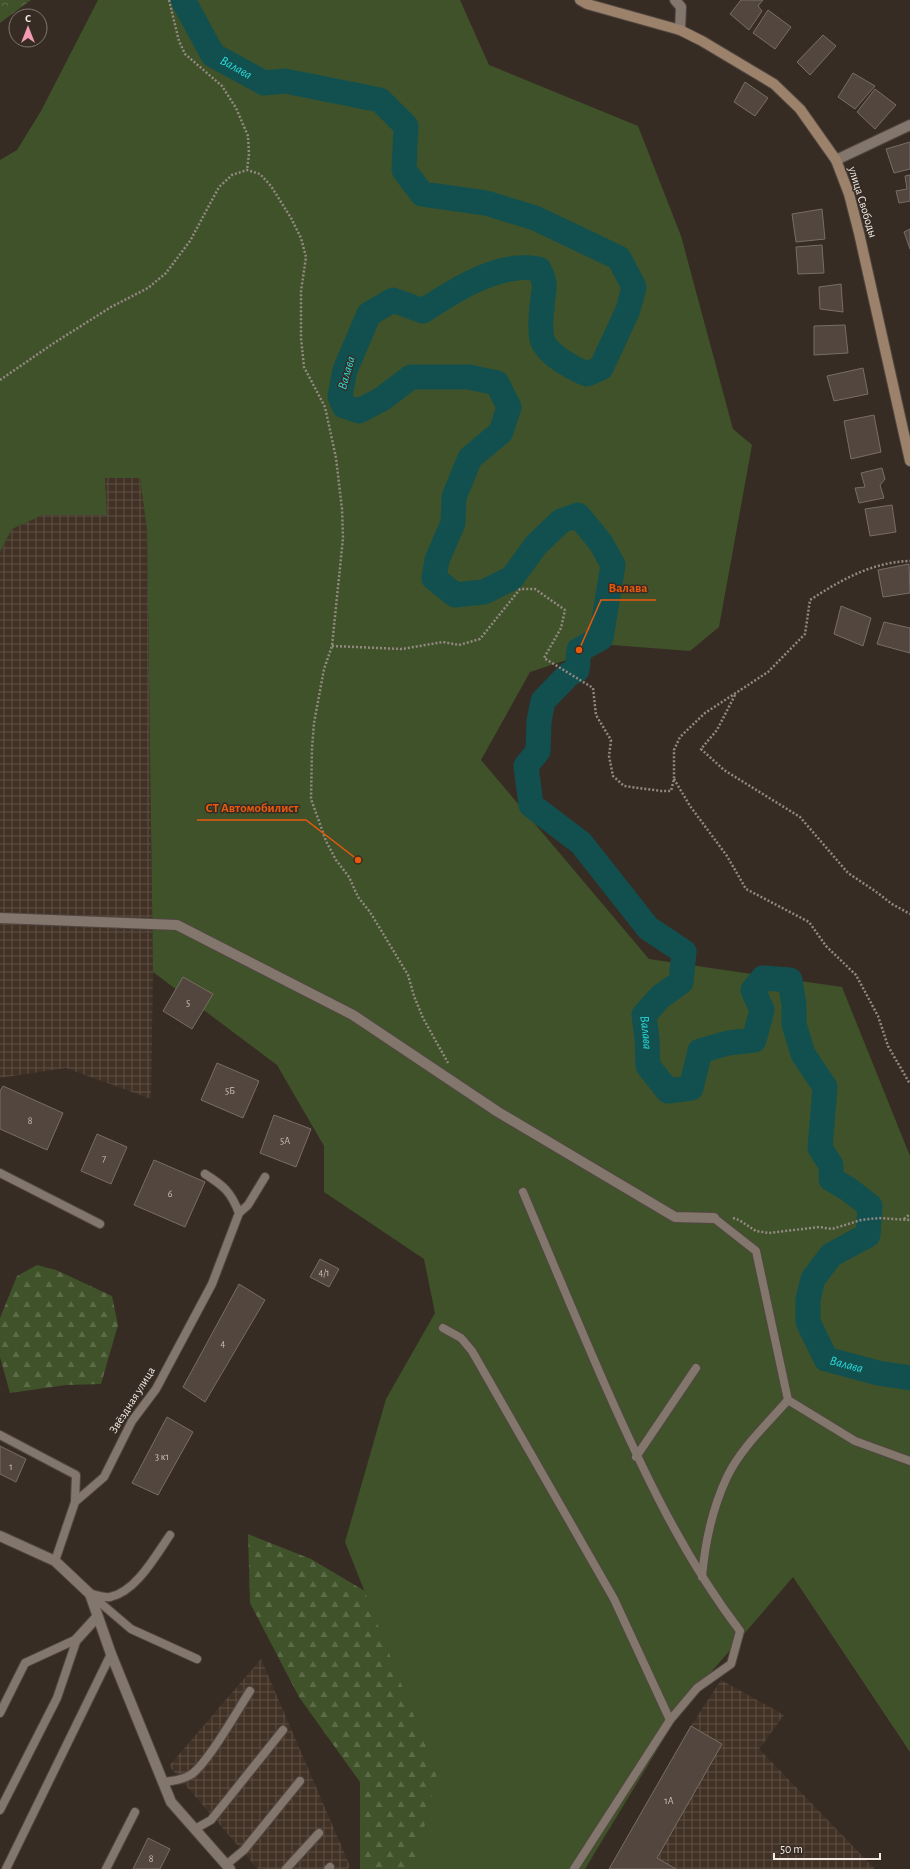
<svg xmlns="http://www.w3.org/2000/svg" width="910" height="1869" font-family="'Alegreya Sans',sans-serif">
  <defs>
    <pattern id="industrial-grid" width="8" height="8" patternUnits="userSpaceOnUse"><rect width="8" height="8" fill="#423226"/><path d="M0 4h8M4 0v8" fill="none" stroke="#5e5045"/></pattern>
    <pattern id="forest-firs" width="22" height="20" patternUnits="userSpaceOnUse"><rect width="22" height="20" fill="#405229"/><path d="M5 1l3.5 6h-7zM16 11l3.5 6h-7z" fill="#5c6b48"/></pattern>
    <pattern id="park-crowns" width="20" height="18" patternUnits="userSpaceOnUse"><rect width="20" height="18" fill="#405229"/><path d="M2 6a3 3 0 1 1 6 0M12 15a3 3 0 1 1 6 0" fill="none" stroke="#5c6b48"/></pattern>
  </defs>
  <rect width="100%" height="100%" fill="#362c24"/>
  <path fill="url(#industrial-grid)" d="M105 478H140L147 530 153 972 151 1099 66 1068 0 1078V553L12 529 43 515H107Z
    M261 1659 350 1866 348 1869H258L169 1766Z
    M721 1680 784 1715 759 1749 875 1869H609L691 1726Z"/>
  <path fill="url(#forest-firs)" d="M37 1265 56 1270 112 1296 118 1325 101 1384 66 1385 10 1393 0 1357V1318L17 1276Z
    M248 1534 311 1559 407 1616 487 1869H360V1782L299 1697 250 1603Z"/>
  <path fill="url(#park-crowns)" d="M0 0H31L0 23Z"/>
  <path fill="#405229" d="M98 0H460L489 65 638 126 681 236 733 429 752 445 719 627 690 651 612 645 530 672 481 760 649 959 842 987 910 1156V1752L793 1577 688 1699 585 1869H414L437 1774 345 1542 386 1399 435 1313 424 1259 324 1192V1146L277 1065 153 972 147 530 140 478H105L107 515H43L12 529 0 552V160L17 150 41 111Z"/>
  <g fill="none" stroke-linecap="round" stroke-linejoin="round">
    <path stroke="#125050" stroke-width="25" id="s1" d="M183 0 213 55 264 83 285 81 380 100 406 126 404 170 422 194 486 203 535 218 619 258 634 287 628 310 601 368 587 374C574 369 546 354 542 339 540 330 541 316 542 307 543 289 548 287 539 269 532 268 524 267 517 268 483 272 452 292 423 311L393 300 369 314 345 370 340 396 344 406 359 411 382 399 411 377H469L497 383 509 407 501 432 470 458 454 497 453 523 437 560 434 578 455 595 484 592 512 578 536 545 561 521 578 515 601 543 613 565 601 638 579 650 577 670 569 674 543 701 539 721 538 751 526 766 531 805 581 843 648 928 684 952 681 982 660 997 644 1015 647 1039 648 1066 668 1091 691 1088 700 1051 728 1043 754 1040 762 1010 753 990 763 978 790 980 794 1005V1024L803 1054 825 1087 820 1148 831 1165V1179L848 1189 870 1206 868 1235 831 1255 813 1279 808 1299V1322L826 1359 878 1373 910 1378"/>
  </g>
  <path fill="#52463e" stroke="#796d64" d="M741 0H763L758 6 762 11 749 30 730 14Z
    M768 10 791 27 775 49 753 33Z
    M823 35 836 46 810 75 797 62Z
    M853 73 875 86 855 109 838 97Z
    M745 82 768 98 755 116 734 102Z
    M875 89 896 105 875 129 857 112Z
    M910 142V169L894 173 886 149Z
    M910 175V201L899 203 896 191 907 189 905 176Z
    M822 209 825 239 796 242 792 214Z
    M910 229V249L904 232Z
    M822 245 824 273 798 274 796 247Z
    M841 284 843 312 820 309 819 287Z
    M845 325 848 353 814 355V326Z
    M863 368 868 394 834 401 827 376Z
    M874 415 881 452 851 459 844 421Z
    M882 468 885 479 880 485 884 498 859 503 855 488 865 487 861 473Z
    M892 505 896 532 870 536 865 509Z
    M909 564 910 593 883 597 878 570Z
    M841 606 871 618 863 646 834 634Z
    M884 622 910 628V653L877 644Z
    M183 977 213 994 192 1029 163 1011Z
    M217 1063 259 1081 243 1118 201 1100Z
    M3 1086 63 1113 47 1150 0 1129V1091Z
    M274 1115 311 1129 296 1167 260 1153Z
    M97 1134 127 1147 111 1184 81 1171Z
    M154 1160 205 1182 185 1227 134 1205Z
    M320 1259 339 1269 329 1287 310 1277Z
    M239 1284 265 1300 205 1402 183 1387Z
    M167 1417 193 1432 158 1495 132 1483Z
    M0 1446 26 1459 16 1482 0 1474Z
    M691 1726 722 1744 657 1858 676 1869H609Z
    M148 1838 170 1849 160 1869H133Z"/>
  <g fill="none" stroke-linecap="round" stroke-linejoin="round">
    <g stroke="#514741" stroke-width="10">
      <path id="service" d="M0 1173 100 1224
        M205 1174C224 1186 231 1192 239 1213
        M523 1192C550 1256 577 1321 605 1385 643 1471 683 1556 740 1631L731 1664 697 1688 670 1720 574 1869
        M239 1213 248 1205 265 1177
        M714 1218 756 1251 788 1400 855 1441 910 1461
        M443 1328 461 1338 472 1351 614 1599 670 1720
        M0 1435 76 1475 75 1502
        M636 1457 696 1368
        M55 1561 75 1502 104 1477 132 1421 156 1389 212 1284 239 1213
        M702 1577C705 1542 712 1509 727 1477 741 1448 767 1424 788 1400
        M90 1594 131 1629 197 1659
        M91 1594C97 1595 105 1598 110 1597 136 1592 156 1555 170 1535
        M0 1713 25 1663 77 1639
        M162 1782C172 1781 183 1780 192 1774 209 1761 237 1711 250 1691
        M0 1810 57 1698 77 1639
        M195 1829 211 1820 283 1730
        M226 1865 244 1850 300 1781
        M6 1869 111 1654
        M106 1869 135 1812
        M286 1869 319 1833
        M328 1869 330 1867"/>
    </g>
    <g stroke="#514741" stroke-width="12">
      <path id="minor" d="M675 0 681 7 680 30
        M836 160 910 125
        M0 918 177 925 353 1015 498 1112 675 1217 714 1218
        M0 1536 55 1561 90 1594 111 1654 171 1802 230 1869
        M77 1639 97 1617"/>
    </g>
    <g stroke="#514741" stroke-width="12">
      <path id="secondary" d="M580 0 587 4 680 30 702 41 774 84 800 109 836 160 849 194 859 233 910 461"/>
    </g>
    <path stroke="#928983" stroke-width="2.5" stroke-dasharray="2 2" stroke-linecap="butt" d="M169 0 179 41 185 54 222 86 236 108 248 136 249 154 247 170
      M0 380 54 343 111 307 148 288 166 273 190 241 219 187 232 175 247 170 260 174 271 186 291 218 301 238 306 257 301 291V338L304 367 325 407 336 458 342 509 343 538 332 646 324 669 314 723 312 748 311 799 326 841 336 860 349 877 358 897 370 912 408 975 414 996 423 1018 448 1063
      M332 646 402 649 443 642 459 645 480 639 520 589H535L565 610 561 628 544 658 593 688 596 715 611 740 609 756 613 776 624 786 661 791H671L674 779V750L680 737 705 713 768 672 805 634 810 600C841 580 872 562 910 561
      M735 695 717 730 701 749 724 770 800 817 848 873 875 891 892 904 910 914
      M674 779 690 806 727 856 746 889 809 922 826 946 856 975 878 1016 888 1046 910 1084
      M733 1218 739 1220 756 1231 769 1233 819 1227 832 1229 861 1220 879 1218 910 1220
      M904 1219 910 1214"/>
    <use href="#service" stroke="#82766d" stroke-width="8"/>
    <use href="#minor" stroke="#82766d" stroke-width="10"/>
    <use href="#secondary" stroke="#9c826b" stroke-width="10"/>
  </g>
  <g text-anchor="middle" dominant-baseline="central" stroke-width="3" stroke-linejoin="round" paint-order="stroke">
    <g font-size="10" fill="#c9c1bb">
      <text x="188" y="1003">5</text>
      <text x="230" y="1091">5Б</text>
      <text x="30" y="1121">8</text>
      <text x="285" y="1141">5А</text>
      <text x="104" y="1159">7</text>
      <text x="170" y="1194">6</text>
      <text x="324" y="1273">4/1</text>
      <text x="223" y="1344">4</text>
      <text x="162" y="1457">3 к1</text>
      <text x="11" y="1467">1</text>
      <text x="669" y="1801">1А</text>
      <text x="151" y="1859">8</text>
    </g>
    <g font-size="12" fill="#f1eae5" stroke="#362c24">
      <text transform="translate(863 202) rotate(73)">улица Свободы</text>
      <text transform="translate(132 1400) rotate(-58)">Звёздная улица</text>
    </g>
    <g font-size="13" font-style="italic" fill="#2cd9da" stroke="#362c24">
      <text stroke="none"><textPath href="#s1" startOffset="89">Валава</textPath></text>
      <text transform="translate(347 373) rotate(-74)">Валава</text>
      <text stroke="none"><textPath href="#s1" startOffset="2322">Валава</textPath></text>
      <text stroke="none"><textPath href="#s1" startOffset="3065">Валава</textPath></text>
    </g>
  </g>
  <path fill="none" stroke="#e8590c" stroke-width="1.5" d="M579 650L601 600H656M358 860L306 820H197"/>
  <g fill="#e8590c" stroke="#362c24" stroke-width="1.5">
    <circle cx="579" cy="650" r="4"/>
    <circle cx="358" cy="860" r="4"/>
  </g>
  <g font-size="13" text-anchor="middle" font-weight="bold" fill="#e8590c" stroke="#362c24" stroke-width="3" stroke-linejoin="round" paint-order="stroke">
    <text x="628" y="592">Валава</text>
    <text x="252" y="812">СТ Автомобилист</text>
  </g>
  <g transform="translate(28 28)"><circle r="19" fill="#362c24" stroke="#817871"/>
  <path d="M0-3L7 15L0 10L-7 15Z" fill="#f19ab1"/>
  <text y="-6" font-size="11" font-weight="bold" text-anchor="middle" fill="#f1eae5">С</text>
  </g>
  <path d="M774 1853v6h106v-6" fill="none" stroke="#f1eae5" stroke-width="2"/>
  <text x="780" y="1853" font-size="12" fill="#f1eae5" stroke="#362c24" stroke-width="3" paint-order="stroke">50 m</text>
</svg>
